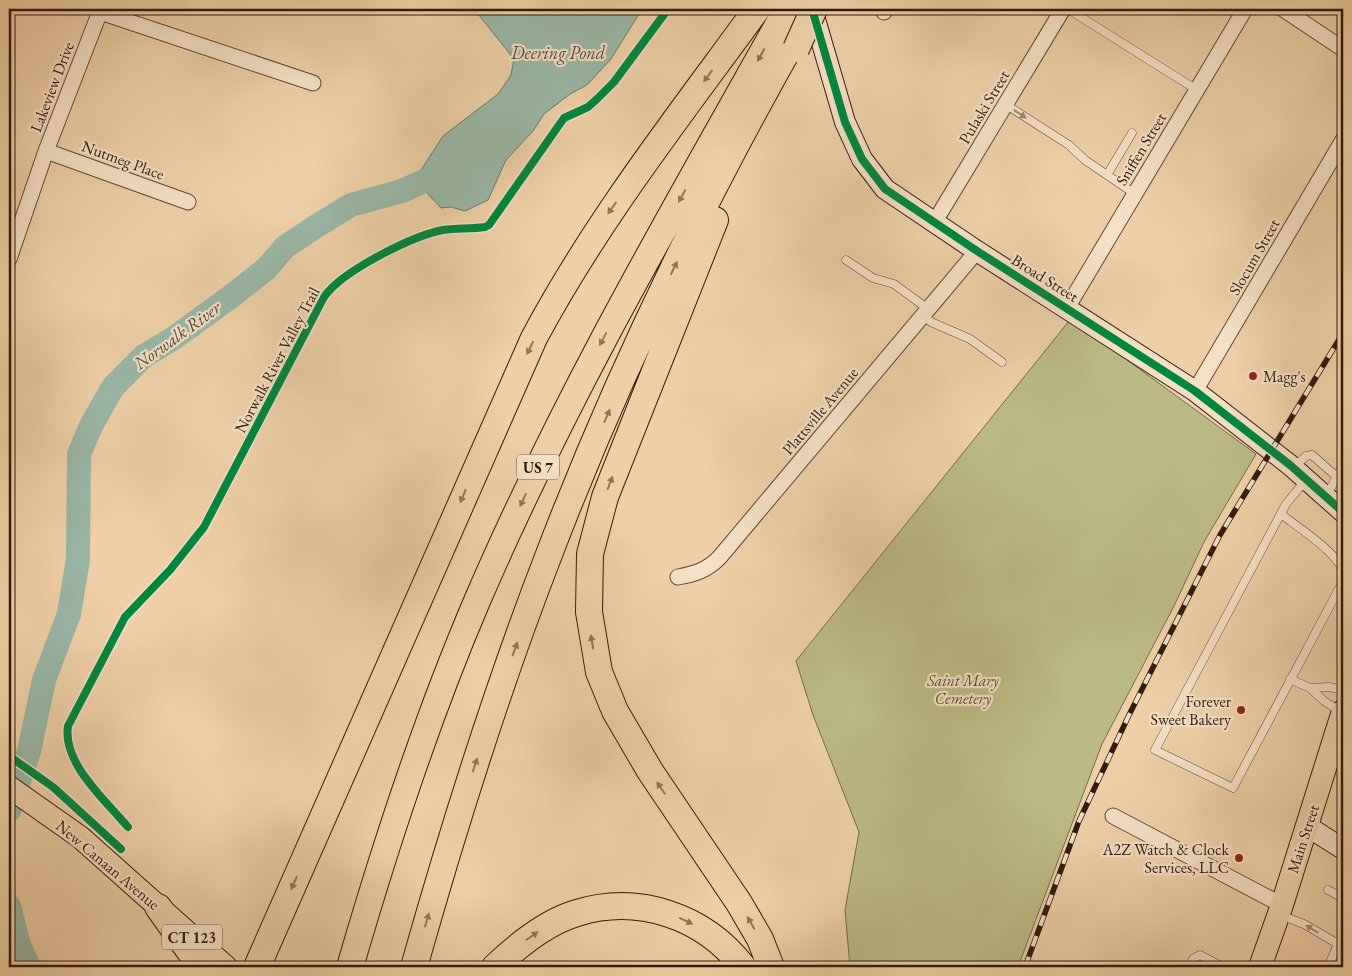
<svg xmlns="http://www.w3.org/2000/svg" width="1352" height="976" font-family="'EB Garamond',serif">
  <rect width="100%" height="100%" fill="#efd0a6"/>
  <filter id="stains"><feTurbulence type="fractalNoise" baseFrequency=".004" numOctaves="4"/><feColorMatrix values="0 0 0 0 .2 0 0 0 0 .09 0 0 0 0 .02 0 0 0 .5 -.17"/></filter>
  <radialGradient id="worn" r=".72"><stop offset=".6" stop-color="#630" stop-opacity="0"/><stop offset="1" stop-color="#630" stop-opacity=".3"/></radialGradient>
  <path fill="#bcba84" stroke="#766a48" d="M1069 321 1097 338 1256 454 1204 542 1174 606 1102 744 1018 967H850L845 910 859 832 813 715 796 661Z"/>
  <path fill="#9ab7a6" stroke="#707968" d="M474 9H642L611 59 587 85 570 94 544 114 533 131 506 160 488 200 465 211 451 207 441 208 426 192 402 191 403 181 419 173 443 136 498 94 511 75 514 59Z"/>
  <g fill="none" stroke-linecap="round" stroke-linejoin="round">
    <path stroke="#9ab7a6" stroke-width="24" d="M9 811 29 751 44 680 69 614 78 559 79 454 91 426 113 387 144 356 174 338 233 295 267 268 285 247 315 227 351 205 402 191 431 178
      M9 906 19 945 29 967"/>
    <g stroke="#604832" stroke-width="9">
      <path id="lane" d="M1068 9 1197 90
        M1005 104 1069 145 1085 160 1135 194
        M1107 175 1132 133
        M846 260 873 278 894 284 928 309
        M923 315 931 322 970 339 1002 362
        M1294 467 1306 456 1312 455 1337 477
        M1327 495 1343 465
        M1281 514C1296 526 1337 552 1342 570 1344 575 1342 580 1341 585L1233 788 1155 750 1286 504 1305 481
        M1290 679 1310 688
        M1341 712 1324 701 1310 688 1329 687 1343 690
        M1328 890 1343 898
        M1280 915 1304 924 1338 944 1343 941
        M1188 967 1194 958 1200 955 1223 967
        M1328 967 1338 944"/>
    </g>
    <g stroke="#604832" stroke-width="17">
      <path id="street" d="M1283 9 1343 49
        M100 12 313 83
        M884 12 886 9
        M46 151 188 202
        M934 223 1063 9
        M9 259 46 151 101 9
        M1067 308 1245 9
        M1195 391 1343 140
        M678 577C695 574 707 570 719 558L977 251
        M1113 816 1282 905"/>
    </g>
    <g stroke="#311b0b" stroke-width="22">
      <path id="secondary" d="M812 9 845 122 862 159 885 189 977 251 1195 391 1290 465 1343 512
        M1307 826 1343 849"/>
    </g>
    <g stroke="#311b0b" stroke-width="24">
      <path id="primary" d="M9 787 80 837 226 967
        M1260 967 1282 905 1343 711"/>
    </g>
    <g stroke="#311b0b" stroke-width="28">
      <path id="highway" d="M715 220 605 497 590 554 589 612 599 672 615 711 650 771 739 903 760 939 771 967
        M158 907 201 967
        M257 967 534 338C597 220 679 116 757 9
        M350 967C386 843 426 720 477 601 565 396 678 203 787 9
        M414 967C453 829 496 691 548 557 618 373 705 195 802 25
        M495 967C518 945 546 922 577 913 638 894 704 916 743 967"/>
    </g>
    <use href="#lane" stroke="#f5e0c5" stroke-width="8"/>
    <use href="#street" stroke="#f5e0c5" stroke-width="15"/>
    <use href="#secondary" stroke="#f5e0c5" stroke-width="20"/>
    <use href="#primary" stroke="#efd0a6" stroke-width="22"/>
    <use href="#highway" stroke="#efd0a6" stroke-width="26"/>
    <g stroke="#311b0b" stroke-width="5.5">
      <path id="rail" d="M1025 967 1079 821 1130 713 1220 535 1343 333"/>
    </g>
    <use href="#rail" stroke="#f5e0c5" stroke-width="4" stroke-dasharray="11" stroke-linecap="butt"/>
    <g stroke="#311b0b" stroke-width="28" stroke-linecap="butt">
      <path id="highway-bridge" d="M796 49 814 9"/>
    </g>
    <use href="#highway-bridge" stroke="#efd0a6" stroke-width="26"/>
    <g stroke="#f5e0c5" stroke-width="11">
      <path id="cycleway" d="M812 9 845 122 862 159 885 189 977 251 1195 391 1290 465 1343 512
        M9 756 53 787 121 849
        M128 827C106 801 62 763 68 726L125 617 170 570 204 527 324 297C342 271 412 236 443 230 457 228 471 229 485 227L489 225 564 118 588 107 598 98 614 82 668 9"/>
    </g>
    <use href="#cycleway" stroke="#00873e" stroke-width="8"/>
  </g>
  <defs><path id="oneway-solid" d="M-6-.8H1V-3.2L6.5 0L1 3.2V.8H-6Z" transform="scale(1.25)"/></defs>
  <g fill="#907658">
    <use href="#oneway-solid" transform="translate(761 55) rotate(119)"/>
    <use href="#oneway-solid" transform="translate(708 76) rotate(126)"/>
    <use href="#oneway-solid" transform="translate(682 196) rotate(119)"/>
    <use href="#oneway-solid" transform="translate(612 208) rotate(125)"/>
    <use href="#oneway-solid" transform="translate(674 268) rotate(-64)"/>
    <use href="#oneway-solid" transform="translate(603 339) rotate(118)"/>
    <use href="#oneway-solid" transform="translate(530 348) rotate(116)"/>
    <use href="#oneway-solid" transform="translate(607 416) rotate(-66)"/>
    <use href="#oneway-solid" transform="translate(610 483) rotate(-69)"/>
    <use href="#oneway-solid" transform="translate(463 496) rotate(113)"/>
    <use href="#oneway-solid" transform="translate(523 500) rotate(115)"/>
    <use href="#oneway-solid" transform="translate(592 642) rotate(-100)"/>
    <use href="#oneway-solid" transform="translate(515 649) rotate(-70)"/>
    <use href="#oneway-solid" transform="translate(475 765) rotate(-72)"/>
    <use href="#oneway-solid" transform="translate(661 788) rotate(-124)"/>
    <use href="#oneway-solid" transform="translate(294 883) rotate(114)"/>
    <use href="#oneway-solid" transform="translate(427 920) rotate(-74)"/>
    <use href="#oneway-solid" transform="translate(686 921) rotate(25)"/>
    <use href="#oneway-solid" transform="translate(751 923) rotate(-119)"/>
    <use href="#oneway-solid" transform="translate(532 936) rotate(-35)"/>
  </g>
  <g fill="#9d8771">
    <use href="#oneway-solid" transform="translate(1020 114) rotate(33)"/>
    <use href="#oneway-solid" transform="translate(1312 929) rotate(-149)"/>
  </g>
  <g fill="#8f2418" stroke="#f5e0c5" stroke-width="2">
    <circle cx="1253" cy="376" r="5"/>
    <circle cx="1241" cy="710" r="5"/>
    <circle cx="1239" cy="858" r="5"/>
  </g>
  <g text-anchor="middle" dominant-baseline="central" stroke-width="4.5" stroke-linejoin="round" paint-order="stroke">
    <g fill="#f5e0c5" stroke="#6c5643" stroke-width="1">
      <rect x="517" y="454.5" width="42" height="25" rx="4"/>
      <rect x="162" y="924.5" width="60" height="25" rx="4"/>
    </g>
    <g font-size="15" font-weight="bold" fill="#311b0b">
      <text x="538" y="467">US 7</text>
      <text x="192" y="937">CT 123</text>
    </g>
    <g font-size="16" fill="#311b0b" stroke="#f5e0c5">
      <text transform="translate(52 87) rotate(-69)">Lakeview Drive</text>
      <text transform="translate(984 107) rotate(-59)">Pulaski Street</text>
      <text transform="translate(1141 149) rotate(-59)">Sniffen Street</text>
      <text transform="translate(123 160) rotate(20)">Nutmeg Place</text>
      <text transform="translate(1254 257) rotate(-60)">Slocum Street</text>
      <text transform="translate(1045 278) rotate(32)">Broad Street</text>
      <text transform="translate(277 360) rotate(-62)">Norwalk River Valley Trail</text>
      <text transform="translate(820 411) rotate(-50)">Plattsville Avenue</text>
      <text transform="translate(1303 839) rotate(-72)">Main Street</text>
      <text transform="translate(108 865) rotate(40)">New Canaan Avenue</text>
    </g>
    <g font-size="16" fill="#311b0b" stroke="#f5e0c5" text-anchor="end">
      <text x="1263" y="376" text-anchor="start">Magg's</text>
      <text x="1231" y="701">Forever<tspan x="1231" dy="18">Sweet Bakery</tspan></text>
      <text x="1229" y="849">A2Z Watch &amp; Clock<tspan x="1229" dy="18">Services, LLC</tspan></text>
    </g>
    <g font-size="16" font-style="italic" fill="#5b4b2f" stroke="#f5e0c5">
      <text x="963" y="680">Saint Mary<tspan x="963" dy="18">Cemetery</tspan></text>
    </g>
    <g font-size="18" font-style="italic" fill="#504a3a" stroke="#f5e0c5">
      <text x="558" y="52">Deering Pond</text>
      <text transform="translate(177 335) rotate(-36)">Norwalk River</text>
    </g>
  </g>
  <rect width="1352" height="976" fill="none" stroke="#efd0a6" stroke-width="30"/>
  <rect x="10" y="10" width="1332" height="956" fill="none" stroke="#311b0b" stroke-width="2.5"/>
  <rect x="15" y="15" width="1322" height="946" fill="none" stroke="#311b0b"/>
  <rect width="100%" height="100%" filter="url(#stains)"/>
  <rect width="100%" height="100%" fill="url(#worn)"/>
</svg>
